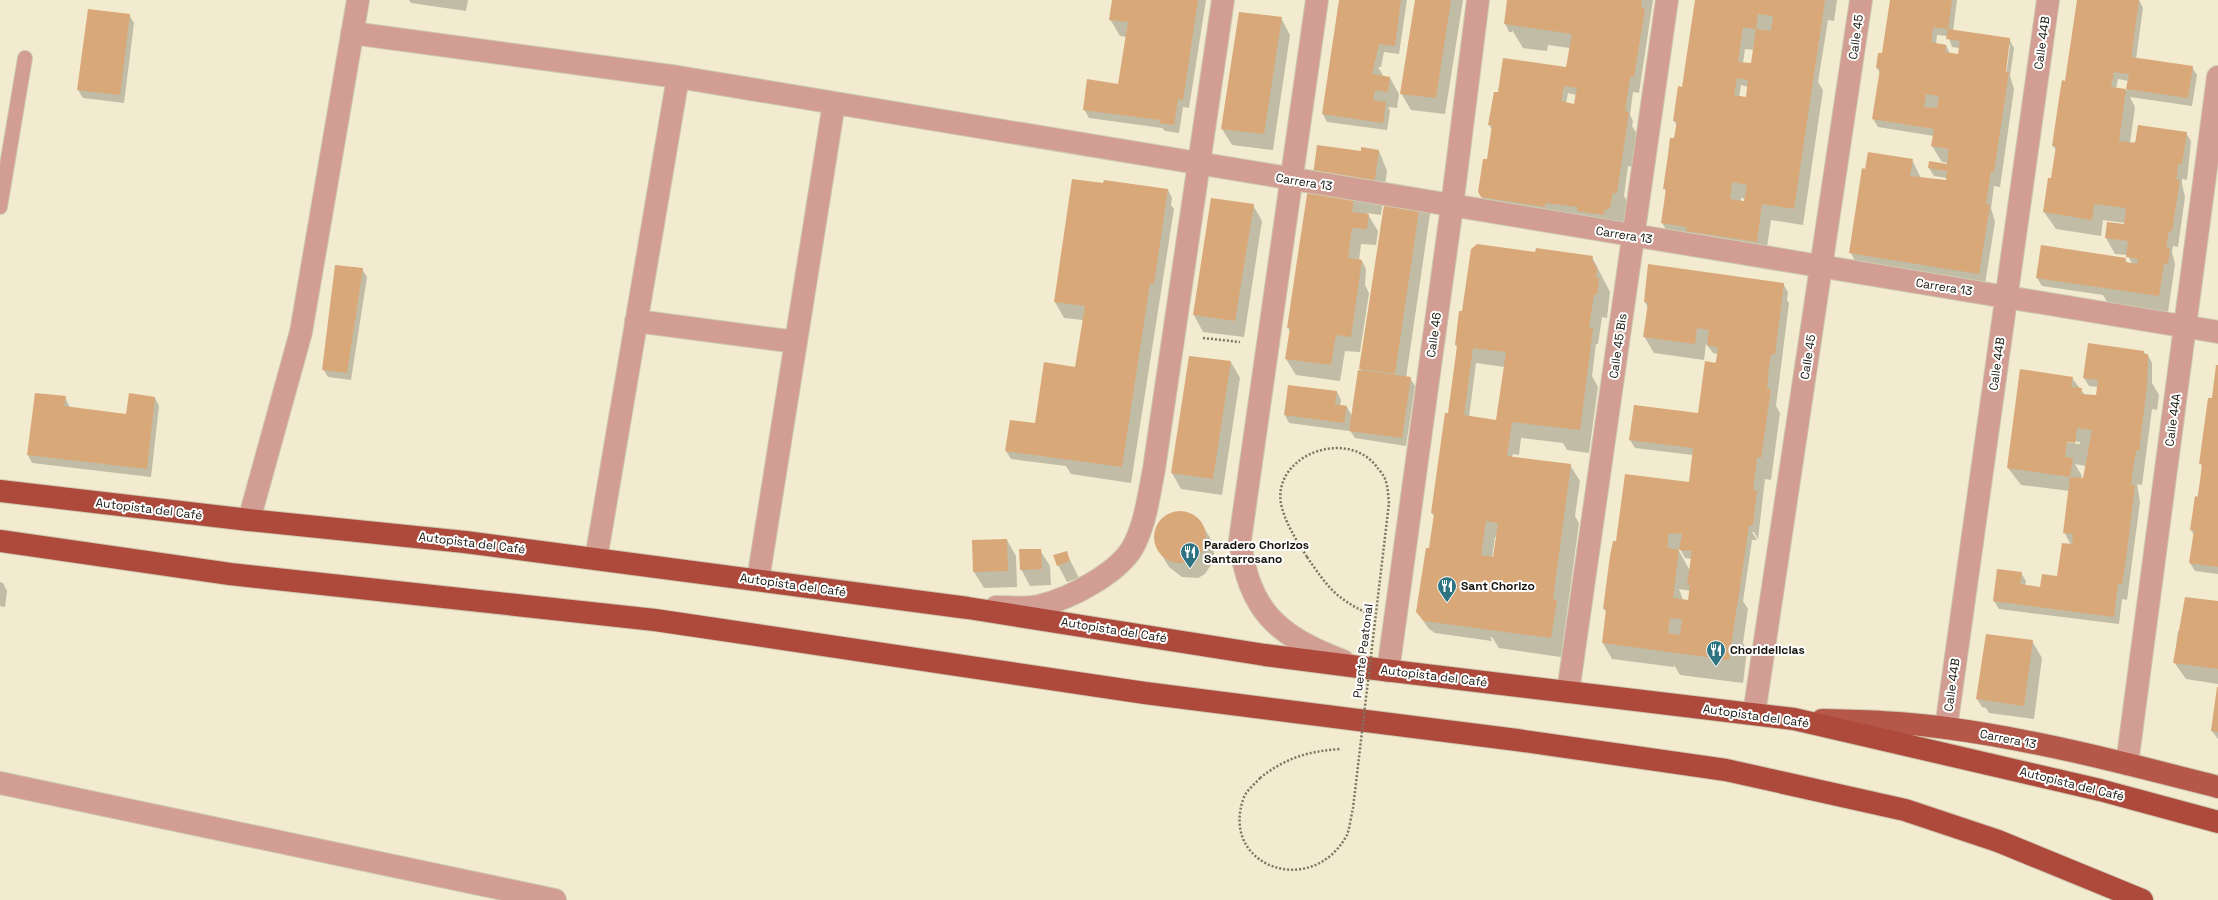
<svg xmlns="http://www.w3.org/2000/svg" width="2218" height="900" font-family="'Space Grotesk',sans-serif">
  <rect width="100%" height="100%" fill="#f2ebd0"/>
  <path fill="#0003" fill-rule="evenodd" d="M409 0H468L466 11 411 3Z
    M1113 0H1206L1189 108 1183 107 1179 133 1165 131 1162 128 1089 118 1084 109 1119 85 1127 37 1120 36 1110 19Z
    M1340 0H1407L1399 54 1384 52 1381 67H1378L1384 77 1390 78 1399 94 1397 108 1388 107 1390 111 1387 130 1327 122 1323 114Z
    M1416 0H1463L1445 114 1411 110 1401 93Z
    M1508 0H1653L1639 93 1633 92 1630 115 1633 121 1632 126 1638 136 1633 167 1628 166 1624 196 1628 203 1624 232 1484 201 1479 192 1488 163 1493 131 1489 125 1498 93 1567 68 1570 48 1548 45 1547 51 1523 48 1512 30V32H1509L1505 23ZM1568 93 1576 95 1575 105 1566 103Z
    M1696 0H1837L1834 21 1828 20 1818 82 1823 90 1803 225 1771 220 1766 254 1672 239 1662 223 1667 193 1664 188 1677 126 1674 121 1683 88ZM1745 49 1754 50 1752 64 1743 63ZM1741 85 1748 87 1746 98 1739 97ZM1741 198 1746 199 1745 202H1741Z
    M1891 0H1957L1953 31 2009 39 2014 48 2010 76 2014 89 2000 187 1994 186 1991 208 1995 222 1985 284 1981 282 1984 286 1855 261 1851 253 1863 169 1912 160 1921 178 1947 181V178L1934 176 1929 168 1948 165V163L1942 162 1932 146 1934 136 1878 127 1873 119 1880 73 1877 68 1883 54ZM1937 35 1948 36 1952 47 1960 48 1959 55 1950 54 1946 45 1936 44ZM2008 45H2010L2006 77 2004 76Z
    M2078 0H2139L2143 8 2136 59 2192 67 2197 75 2192 106 2130 97 2135 107 2130 143 2186 133 2191 141 2187 180 2182 179V184L2185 197 2178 247 2173 246 2172 252 2175 264 2168 312 2108 304 2103 295 2042 286 2037 278 2125 259 2128 264H2132L2128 255 2115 254 2106 238 2125 225V223L2103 220 2101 236 2056 229 2044 212 2049 179H2052L2056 150 2053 146 2066 82ZM2118 79 2129 81 2127 90 2116 89Z
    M89 10 129 15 134 23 124 103 83 98 78 90Z
    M1281 18 1290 35 1273 150 1232 145 1222 129Z
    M1379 151 1387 171 1381 215 1367 213 1378 231 1376 245 1361 244 1359 261H1362L1366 269 1365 285 1369 293 1360 352 1345 351 1340 381 1296 375 1286 359 1290 332 1288 328 1361 152Z
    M1388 186 1431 207 1406 378H1410L1415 386 1406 446 1355 438 1349 429V431L1289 423 1285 415 1289 386 1337 392 1341 400 1340 406 1347 407 1352 416 1362 371 1360 369Z
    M1168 190 1172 198 1171 205 1174 209 1131 483 1071 474 1066 466 1011 459 1006 451 1037 425 1076 368 1083 320 1064 318 1055 302Z
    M1212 200 1253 205 1262 221 1244 337 1203 332 1194 315Z
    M1534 253 1592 257 1610 292 1607 318 1602 317 1598 344H1596L1592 376 1598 387 1589 453 1567 450 1563 443 1521 438 1519 455 1513 454 1512 457 1570 465 1580 481 1575 516 1579 523 1561 657 1499 648 1492 637H1490L1492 641 1435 633 1429 629 1417 612 1430 552 1435 518 1432 513 1449 414 1458 349 1456 345 1463 312ZM1476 363 1505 367 1497 421 1469 417ZM1495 537H1497L1494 557 1492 558Z
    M1649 265 1783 284 1788 292 1787 300 1789 303 1776 406 1780 413 1771 480 1765 479 1758 539 1754 532H1752L1757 540H1752L1743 601 1748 609 1743 643 1747 651 1743 683 1680 675 1674 665V667L1612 659 1603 643 1607 613 1604 609 1616 542 1690 483 1693 455 1635 448 1630 440 1635 406 1698 417 1718 354 1713 353 1706 344 1704 360 1654 353 1644 336 1648 308 1645 302ZM1678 549H1680L1685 558 1692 559 1690 571ZM1679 589 1691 591 1689 601 1683 600Z
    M362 269 367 277 351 380 328 377 323 369Z
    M2143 352 2148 355 2152 363V383L2159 395 2157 410 2152 409 2142 485 2137 484 2140 502 2127 600 2122 599 2119 624 1999 609 1994 601 2021 573 2026 581 2025 586 2041 588 2059 578 2071 545 2064 532 2070 491 2021 485 2008 468 2020 371 2072 378 2085 395 2097 396 2098 387 2089 386 2084 378ZM2031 436 2080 442V444L2031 438ZM2075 464 2086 466 2084 479H2081L2082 476Z
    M1231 362 1240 378 1222 495 1181 489 1172 473Z
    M2218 366V574L2195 571 2190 563 2194 535 2191 530 2203 468 2200 463Z
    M65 397 70 408 127 415 155 398 159 406 151 477 32 463 28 455Z
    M1185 512 1199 520 1214 544V560L1205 574 1198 578 1182 577 1169 567 1159 550 1156 533 1158 526 1169 514Z
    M1007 540 1016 556 1017 587 984 588 974 572 973 541Z
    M1040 550 1050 566 1051 585 1030 586 1021 569Z
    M1066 552 1079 578 1067 582 1058 565Z
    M0 582 3 583 7 591 5 607 0 606Z
    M2218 602V684L2186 679 2174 662 2178 631H2181Z
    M2032 641 2042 658 2034 719 1989 713 1986 708 1982 707 1977 699Z
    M2218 687V739L2212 731Z"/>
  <path fill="#d9a878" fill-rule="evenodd" d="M1112 0H1198L1183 100 1178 99 1174 125 1159 123 1160 120 1083 110 1087 79 1118 84 1128 22 1109 20Z
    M1339 0H1401L1395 46 1379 44 1372 74 1390 77 1388 92 1375 90 1373 100 1386 102 1383 123 1322 114Z
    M1415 0H1451L1436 98 1400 94Z
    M1507 0H1642L1641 8 1645 9 1634 77H1630L1625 111 1629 112 1617 193H1613L1610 208 1604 211V215L1577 211 1578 207 1545 203V207L1481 197 1478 192 1483 159H1487L1492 125H1488L1494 92H1498L1503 58 1566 67 1572 34 1504 24ZM1564 86 1577 88 1574 104 1561 101Z
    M1695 0H1825L1794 209 1762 204 1757 242 1686 231 1687 227 1661 223 1666 189H1663L1668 155 1670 138H1674L1677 121H1673L1678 86 1682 87ZM1758 14 1773 16 1771 31 1756 29 1751 63 1738 62 1743 27 1756 29ZM1737 78 1748 80 1746 97 1734 95ZM1732 182 1747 185 1744 201 1730 199Z
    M1890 0H1952L1948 29 1933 27 1931 42 1946 45 1945 52 1958 54 1960 41 1946 39 1948 29 2010 38 2006 72H2009L1994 172 1991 171 1986 204 1990 205 1979 274 1849 253 1862 168 1865 169 1868 152 1913 159 1910 176 1946 180 1947 171 1928 168 1929 161 1947 164 1949 149 1931 146 1934 129 1872 119 1880 69 1876 68 1878 53H1882ZM1926 94 1939 96 1937 108 1924 107Z
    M2077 0H2139L2131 57 2193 66 2188 98 2126 89 2129 74 2114 72 2111 87 2126 89 2119 141 2135 143 2138 125 2187 132 2182 164H2178L2177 175 2176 179 2180 180 2172 231H2169L2167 243 2166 247 2170 248 2168 264 2164 263 2159 296 2036 278 2041 245 2126 258 2125 262 2137 264 2138 259 2126 257 2128 241 2105 238 2107 222 2124 224 2126 208 2094 204 2092 220 2043 212 2048 178H2051L2056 146H2052L2060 92 2062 80 2065 81Z
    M88 9 130 14 120 95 77 90Z
    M1239 12 1282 17 1264 134 1221 129Z
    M1317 145 1361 151V147L1379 150 1372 199 1354 196 1352 212 1369 214 1367 229 1352 228 1348 258 1362 260 1351 337 1336 335 1331 365 1285 359 1290 328H1287L1296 267 1310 175H1313Z
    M1072 179 1103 183 1104 180 1168 189 1154 284 1150 283 1122 467 1005 451 1010 420 1035 423 1044 362 1075 367 1085 306 1054 302Z
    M1387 185 1422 190 1395 374 1359 369Z
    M1211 198 1254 204 1235 321 1193 315Z
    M1477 244 1535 252 1536 248 1593 256 1592 260 1597 268 1596 278H1599L1597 295 1594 294 1589 328H1593L1580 430 1512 422 1507 456 1571 464 1553 599 1557 600 1551 638 1424 621 1416 612 1426 548H1429L1434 514 1431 513 1445 413H1448L1457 346 1455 345 1459 311H1462L1471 249ZM1473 348 1506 352 1496 420 1464 415ZM1486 521 1498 523 1493 557 1481 555Z
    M1648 264 1784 283 1775 354H1771L1769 366 1767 389H1771L1761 458 1757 457 1755 474 1753 490H1757L1753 525H1749L1729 660 1602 643 1606 609H1603L1610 556 1613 541H1616L1625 474 1689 482 1693 448 1629 440 1634 405 1698 413 1705 361 1716 363 1718 347 1707 345 1709 330 1697 328 1695 344 1643 337 1648 303 1644 302ZM1669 533 1682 534 1679 550 1667 548ZM1679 550 1692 551 1687 585H1690L1688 600 1673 598ZM1670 618 1682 619 1680 635 1668 633Z
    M335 265 363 268 347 373 322 370Z
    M2088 343 2144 351V354H2148L2147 386 2139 451H2136L2133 469 2131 485H2135L2127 551 2122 584H2118L2114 617 1993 601 1997 569 2022 572 2020 584 2040 587 2042 574 2057 576 2062 543 2072 544 2073 534 2063 533 2070 477 2083 478 2092 430 2077 428 2075 443 2067 442 2065 457 2073 458 2070 477 2007 468 2020 369 2073 377 2071 387 2082 388 2081 394 2096 395 2098 380 2083 378Z
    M1189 356 1231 361 1213 479 1171 473Z
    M2216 365H2218V567L2189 563 2194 530H2190L2195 496 2198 497 2202 464H2199L2208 398H2212Z
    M1358 370 1411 377 1402 438 1349 431Z
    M1288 385 1337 391 1335 404 1347 406 1344 423 1284 415Z
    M35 393 66 396 64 406 126 414 129 393 155 397 147 469 27 455Z
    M1154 537a26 26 0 1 1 52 0a26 26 0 1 1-52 0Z
    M1007 539 1008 571 973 572 972 540Z
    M1019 549H1041L1042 569 1020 570Z
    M1067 551 1070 561 1057 566 1053 555Z
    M2185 597 2218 601V669L2173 663Z
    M1986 634 2033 640 2024 706 1976 699Z
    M2217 687H2218V732L2211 731Z"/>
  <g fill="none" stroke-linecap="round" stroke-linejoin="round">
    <g stroke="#cfc9b0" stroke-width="16">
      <path id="service" d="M0 207 25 58"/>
    </g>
    <g stroke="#cfc9b0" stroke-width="24">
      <path id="minor" d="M1317 0 1240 540C1248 611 1278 636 1343 661
        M352 33 678 77 2218 332
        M636 321 796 342
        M249 520 301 332 358 0
        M596 559 678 77
        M758 580 834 103
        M996 607C1010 607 1026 609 1039 606 1069 599 1122 572 1135 543 1146 520 1149 494 1154 469L1223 0
        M1388 671 1452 206 1478 0
        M1568 692 1667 0
        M1754 714 1861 0
        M1946 728 2048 0
        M2127 764 2218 77
        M0 783 555 900"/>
    </g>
    <g stroke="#cfc9b0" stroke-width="24">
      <path id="primary" d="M1822 720C1863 721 1905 722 1946 728 2037 740 2128 764 2218 787"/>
    </g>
    <g stroke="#cfc9b0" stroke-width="24">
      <path id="trunk" d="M0 491 249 520 465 542 968 608 1265 655 1359 667 1794 719 2100 790 2218 822
        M0 541 230 574 655 620 1145 693 1517 740 1726 770 1905 810 1998 841 2142 900"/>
    </g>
    <path stroke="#7a7664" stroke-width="2.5" stroke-dasharray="2 2" stroke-linecap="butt" d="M1203 338 1240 342
      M1307 557C1327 586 1335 598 1367 613
      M1260 778C1285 758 1309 751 1341 749"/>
    <use href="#service" stroke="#d29d93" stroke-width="14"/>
    <use href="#minor" stroke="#d29d93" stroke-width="22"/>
    <use href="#primary" stroke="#b5584a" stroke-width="22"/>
    <use href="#trunk" stroke="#ae4a3c" stroke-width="22"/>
    <path stroke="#7a7664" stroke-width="2.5" stroke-dasharray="2 2" stroke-linecap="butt" d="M1260 778C1255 784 1247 790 1244 797 1218 866 1312 900 1347 835 1350 827 1351 816 1353 808L1389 503C1388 495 1388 486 1385 479 1384 475 1379 470 1377 467 1346 426 1268 457 1282 508 1287 526 1297 541 1307 557"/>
  </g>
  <defs>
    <g id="restaurant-pin" transform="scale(1)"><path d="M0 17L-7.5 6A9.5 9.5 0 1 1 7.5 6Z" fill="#2d7381" stroke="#fff"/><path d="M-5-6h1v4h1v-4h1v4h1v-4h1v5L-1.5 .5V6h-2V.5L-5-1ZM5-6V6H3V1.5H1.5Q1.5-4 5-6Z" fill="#fff"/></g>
  </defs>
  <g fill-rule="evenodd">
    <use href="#restaurant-pin" x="1190" y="552"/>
    <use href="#restaurant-pin" x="1447" y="586"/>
    <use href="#restaurant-pin" x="1716" y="650"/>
  </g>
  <g text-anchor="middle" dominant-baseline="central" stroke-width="4" stroke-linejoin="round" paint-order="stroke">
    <g font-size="12" fill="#16140b" stroke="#fff">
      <text transform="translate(1856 37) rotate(-82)">Calle 45</text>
      <text transform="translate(2042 43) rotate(-82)">Calle 44B</text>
      <text transform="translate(1304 182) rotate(9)">Carrera 13</text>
      <text transform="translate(1624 235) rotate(9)">Carrera 13</text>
      <text transform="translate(1944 287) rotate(9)">Carrera 13</text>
      <text transform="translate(1434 335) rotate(-82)">Calle 46</text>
      <text transform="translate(1618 346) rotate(-82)">Calle 45 Bis</text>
      <text transform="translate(1808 357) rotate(-81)">Calle 45</text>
      <text transform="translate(1997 364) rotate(-82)">Calle 44B</text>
      <text transform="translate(2173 420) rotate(-82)">Calle 44A</text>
      <text transform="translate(149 509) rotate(7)">Autopista del Café</text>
      <text transform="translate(472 543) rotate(7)">Autopista del Café</text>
      <text transform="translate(793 585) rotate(8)">Autopista del Café</text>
      <text transform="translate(1114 630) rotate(9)">Autopista del Café</text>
      <text transform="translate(1363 651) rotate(-83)">Puente Peatonal</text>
      <text transform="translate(1434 676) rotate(7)">Autopista del Café</text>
      <text transform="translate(1952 685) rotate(-82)">Calle 44B</text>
      <text transform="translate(1756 716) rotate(8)">Autopista del Café</text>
      <text transform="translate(2008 739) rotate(11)">Carrera 13</text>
      <text transform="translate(2072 784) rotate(14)">Autopista del Café</text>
    </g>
    <g font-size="12" font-weight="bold" fill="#16140b" stroke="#fff" text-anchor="start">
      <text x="1204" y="545">Paradero Chorizos<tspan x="1204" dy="14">Santarrosano</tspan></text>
      <text x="1461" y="586">Sant Chorizo</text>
      <text x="1730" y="650">Choridelicias</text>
    </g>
  </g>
</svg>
